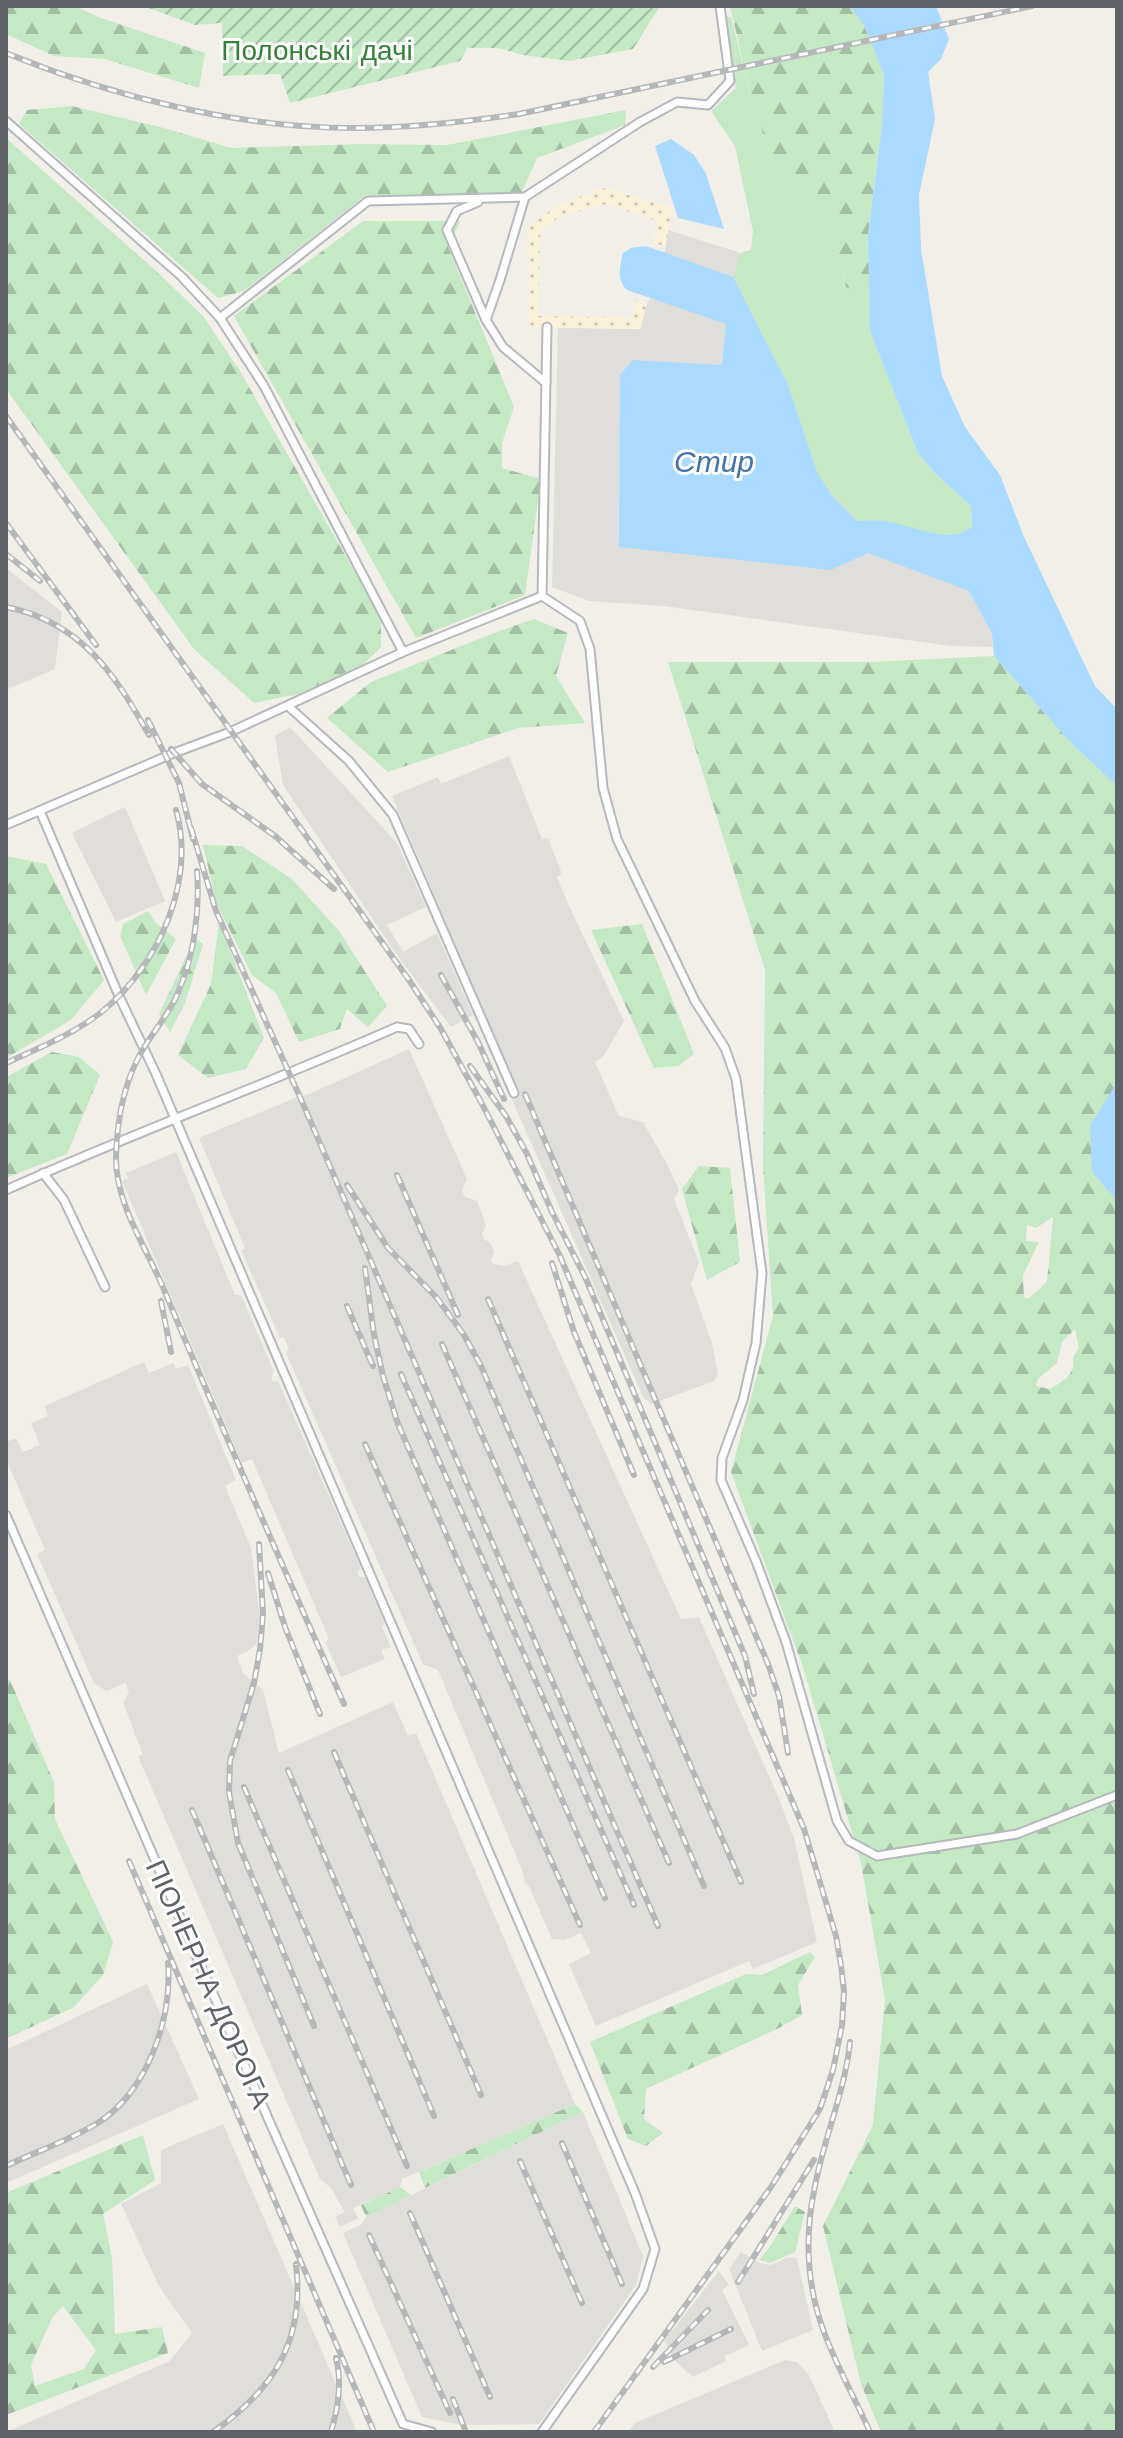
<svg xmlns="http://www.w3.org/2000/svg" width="1123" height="2438" font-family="'Work Sans',sans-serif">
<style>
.industrial{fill:#e0deda}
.grass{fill:#c5e8c5}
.forest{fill:url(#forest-firs);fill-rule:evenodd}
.sand{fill:url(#sand-dots)}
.garden{fill:url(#garden-furrows)}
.water{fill:#aadaff}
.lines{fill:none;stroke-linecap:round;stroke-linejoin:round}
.minor-casing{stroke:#b5b8bc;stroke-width:11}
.minor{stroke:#fff;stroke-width:7}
.rail-casing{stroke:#b6b7b8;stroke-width:6}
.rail{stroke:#fff;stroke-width:3;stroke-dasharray:9;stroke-linecap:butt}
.labels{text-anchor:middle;stroke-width:6;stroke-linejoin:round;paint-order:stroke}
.park-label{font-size:28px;fill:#348238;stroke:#fff}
.street-label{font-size:28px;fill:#5f6368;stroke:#fff}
.water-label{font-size:30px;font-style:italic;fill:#4174aa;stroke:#fff}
</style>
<defs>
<pattern id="forest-firs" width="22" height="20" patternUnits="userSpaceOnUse" patternTransform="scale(2)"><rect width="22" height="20" fill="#c5e8c5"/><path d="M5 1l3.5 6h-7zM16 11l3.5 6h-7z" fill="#a3c0a4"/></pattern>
<pattern id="sand-dots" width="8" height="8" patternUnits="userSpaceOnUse" patternTransform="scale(2)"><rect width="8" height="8" fill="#fbf3d9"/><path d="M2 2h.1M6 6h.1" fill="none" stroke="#cec8b4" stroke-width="1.8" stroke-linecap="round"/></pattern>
<pattern id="garden-furrows" width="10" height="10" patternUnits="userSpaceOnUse" patternTransform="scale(2)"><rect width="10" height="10" fill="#c5e8c5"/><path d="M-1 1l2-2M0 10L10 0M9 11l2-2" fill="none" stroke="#a3c0a4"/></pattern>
</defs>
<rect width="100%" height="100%" fill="#f1efe8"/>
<g class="industrial">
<polygon points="668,230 741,253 751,250 870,296 870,331 969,591 992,634 993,647 951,646 664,606 589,601 552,587 558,328 640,329 647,304 661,277"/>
<polygon points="6,568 62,612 55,669 6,690"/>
<polygon points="290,727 397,843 426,907 387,925 403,952 437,933 473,1015 451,1027 397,955 283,785 275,736"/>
<polygon points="509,756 542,839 548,838 562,874 557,877 569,906 624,1021 603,1057 595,1062 619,1116 643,1122 667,1164 679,1190 674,1199 699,1262 691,1284 712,1343 718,1374 714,1381 652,1404 643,1397 510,1095 518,1091 392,796 438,777 441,784"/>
<polygon points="125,807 165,901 116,922 72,833"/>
<polygon points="409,1049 467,1179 462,1191 465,1197 477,1201 486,1225 482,1234 485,1240 490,1242 494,1252 491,1260 493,1264 505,1266 518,1261 681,1619 699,1617 779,1799 794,1838 817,1942 753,1969 749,1961 596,2026 569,1964 591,1953 581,1933 564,1940 552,1939 529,1886 525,1883 523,1872 438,1670 423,1664 286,1353 289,1349 287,1344 284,1338 280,1338 241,1250 245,1248 199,1138 295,1098 307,1095"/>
<polygon points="176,1152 235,1295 241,1295 274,1372 271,1375 272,1379 273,1382 278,1381 361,1568 358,1572 359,1577 365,1577 385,1624 382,1626 391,1647 381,1650 385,1659 341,1677 325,1642 329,1639 252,1459 242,1463 122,1181 128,1178 126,1173"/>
<polygon points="144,1362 149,1373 173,1363 176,1369 188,1365 236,1480 225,1486 251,1548 260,1617 256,1645 246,1652 237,1656 243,1673 263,1690 279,1753 393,1702 408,1736 416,1733 575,2104 402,2179 400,2187 353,2208 358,2218 340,2227 335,2217 345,2212 331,2188 320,2179 138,1756 143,1755 123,1702 129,1692 125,1683 106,1691 94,1683 37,1554 45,1550 6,1459 6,1442 16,1438 23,1452 40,1445 31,1423 48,1416 45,1406"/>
<polygon points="147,1984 199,2099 6,2183 6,2050"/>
<polygon points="583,2112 643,2256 636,2285 539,2424 461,2425 422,2417 343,2233 361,2225 366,2217"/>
<polygon points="223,2124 357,2432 6,2432 170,2361 192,2333 159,2286 121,2204 161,2183 161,2150"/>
<polygon points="741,2252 760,2263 771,2265 788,2257 797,2258 813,2330 762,2351 729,2269"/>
<polygon points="719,2271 729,2285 722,2290 749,2345 725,2356 726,2361 693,2377 676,2362 664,2341"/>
<polygon points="785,2360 797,2362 809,2375 835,2432 628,2432 635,2423"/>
</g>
<path class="grass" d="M724 17H731L750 92 774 169 827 221 841 260 846 287 870 296V331L918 453 937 475 971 506 972 527C946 546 912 524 884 521 875 520 866 521 858 521L832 496 817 472 788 385 733 277 741 253 751 250 753 231 735 146 711 111 736 88Z"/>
<g class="forest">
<polygon points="6,6 75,6 98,17 205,53 199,88 104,59 54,56 6,34"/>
<polygon points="730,6 850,6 864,25 884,74 882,125 868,236 870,296 846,287 841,260 827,221 774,169 750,92"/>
<polygon points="72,106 164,128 231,148 363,144 447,145 626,110 625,125 537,158 521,194 366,195 244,291 218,298 19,124 27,110"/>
<polygon points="6,138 155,270 203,316 240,371 381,618 381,647 364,664 299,694 254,703 194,649 6,389"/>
<polygon points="363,221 460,221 448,247 514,407 502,443 502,468 541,479 525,595 416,638 234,316"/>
<polygon points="534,619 568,633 556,676 585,723 518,728 388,772 327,718 371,682 494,633"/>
<path d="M994 656 1070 742 1117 786V1084L1092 1172 1117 1201V2432H881L861 2384 823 2226 873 2125 885 2000 861 1863 803 1667 731 1472 773 1316 763 1167 765 970 668 662H869ZM1053 1217 1047 1282 1029 1298H1024L1023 1275 1039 1242 1026 1241 1027 1225 1036 1228ZM1075 1329 1079 1348 1073 1357C1076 1375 1063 1382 1049 1389L1036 1386 1038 1379 1057 1363 1062 1342Z"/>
<polygon points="203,845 242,846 292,879 339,931 387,1006 368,1027 347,1009 340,1029 299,1042 276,993 252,975 216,902"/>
<polygon points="6,856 46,864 104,980 71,1020 6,1058"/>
<polygon points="148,911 156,923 176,939 146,995 120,936 123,924"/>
<polygon points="219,922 264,1038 246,1069 208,1078 178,1055 211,984"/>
<polygon points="642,924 694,1054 678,1066 654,1068 591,930"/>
<polygon points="195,938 203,944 185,1003 170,1032 159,1014"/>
<polygon points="52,1052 79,1057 100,1075 67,1154 6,1178 6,1077"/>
<polygon points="699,1166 730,1168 740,1262 707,1280 682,1189"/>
<polygon points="10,1680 54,1782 55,1819 113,1942 103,1975 74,2007 6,2039 6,1681"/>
<polygon points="810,1952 815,1957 798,1985 802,2015 777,2029 646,2089 644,2119 663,2133 646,2146 628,2139 590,2042 746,1974 762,1975"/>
<polygon points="575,2104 583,2112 425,2188 419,2172"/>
<path d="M143 2135 155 2180 103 2214 112 2258 115 2334 162 2327 168 2353 6 2415V2193ZM63 2306 96 2350 84 2369 35 2386 31 2365 52 2318Z"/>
<polygon points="400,2187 411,2195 366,2217 361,2205"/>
<polygon points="795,2206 805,2212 795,2252 770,2263 759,2260 769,2248"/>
</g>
<polygon class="sand" points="602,188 673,207 665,246 653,243 658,221 606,204 560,216 540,232 538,316 631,318 637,300 647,304 640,329 529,327 529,227 555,207"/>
<polygon class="garden" points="143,6 660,6 633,49 569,61 523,55 498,48 467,48 460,61 290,103 280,74 223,76 222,23 195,25"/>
<g class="water">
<path d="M850 6H936L949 39 941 59 928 72 935 119 919 195 921 249 942 376 965 427 1000 475 1024 537 1095 686 1117 709V786L1070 742 994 656 992 634 969 591 868 553 831 570 619 547 620 375 633 360 722 365 726 324 627 290C616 278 620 268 623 253L631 248 646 246 733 277 788 385 817 472 832 496 857 521C866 521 875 520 884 521 911 524 946 546 972 527L971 506 937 475 918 453 870 331 868 236 882 125 884 75 864 25Z"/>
<polygon points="671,139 694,155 706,174 724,229 678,218 655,146"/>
<polygon points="1116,1084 1117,1084 1117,1201 1092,1172 1090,1126"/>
</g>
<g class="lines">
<defs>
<g id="minor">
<polyline points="6,121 182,277 220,318 264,386 403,652"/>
<polyline points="478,202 457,211 447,230 486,320 503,347 546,383"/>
<polyline points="220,318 368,201 525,197 640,122 677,102 708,105 730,81 720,6"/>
<polyline points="486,320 500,280 525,197"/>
<polyline points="542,596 547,327"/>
<polyline points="288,706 349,761 393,815 514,1093"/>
<polyline points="40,811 119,996 156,1074 635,2193 655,2249 643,2289 542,2432"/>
<polyline points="6,825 174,753 230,732 403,652 542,596 580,621 590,649 603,788 617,839 695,1001 725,1048 736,1079 762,1273 756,1343 743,1400 722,1458 721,1480 756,1561 786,1642 837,1821 849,1841 877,1856 1017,1834 1117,1795"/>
<polyline points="43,1173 64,1200 105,1287"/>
<path d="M6 1190C135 1132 268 1084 397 1027L409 1029 419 1044"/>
<polyline points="6,1515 196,1955 403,2424 432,2432"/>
</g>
</defs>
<use href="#minor" class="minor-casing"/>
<use href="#minor" class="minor"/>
<defs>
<g id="rail">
<path d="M6 53C114 97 238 128 355 128 410 128 465 122 519 114L1032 6"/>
<polyline points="6,416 409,980 441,1029 481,1102 559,1254 804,1829 836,1936 841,1965 844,1992 842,2025 833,2070 820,2109 771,2187 594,2432"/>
<polyline points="6,523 96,645"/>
<polyline points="6,554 40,581"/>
<path d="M6 607C81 622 114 673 149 735"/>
<polyline points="148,720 179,783 193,839"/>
<polyline points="171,749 202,784 275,836 334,889"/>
<polyline points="191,828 216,911 300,1097 658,1926"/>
<path d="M197 871C200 912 194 957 177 995 169 1014 155 1029 145 1046 124 1079 117 1119 116 1157 115 1204 148 1250 165 1292 223 1431 283 1567 344 1704"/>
<polyline points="441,975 478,1042 504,1099"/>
<path d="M6 1063C39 1048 76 1033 104 1010 159 964 196 881 176 810"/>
<polyline points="470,1066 506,1116 527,1154 552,1212 586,1279 745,1656 754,1694"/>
<polyline points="525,1094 768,1664 779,1696 788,1753"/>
<polyline points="397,1175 458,1315"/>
<polyline points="347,1185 388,1248 437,1298 464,1335 481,1366 704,1886"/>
<polyline points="552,1263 574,1332 634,1475"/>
<polyline points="365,1268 374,1335 383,1376 398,1424 605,1898"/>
<polyline points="488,1299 741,1882"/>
<polyline points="161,1301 171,1352"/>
<polyline points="347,1306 373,1366"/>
<polyline points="442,1344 669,1863"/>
<polyline points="401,1374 634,1905"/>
<polyline points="365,1444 580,1925"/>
<polyline points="259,1544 263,1614 260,1649 254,1683 230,1761 229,1792 238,1843 314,2026"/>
<polyline points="268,1573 285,1627 320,1714"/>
<polyline points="334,1752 481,2095"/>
<polyline points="288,1770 434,2116"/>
<polyline points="244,1787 407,2166"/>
<polyline points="192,1810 351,2185"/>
<polyline points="129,1861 374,2432"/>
<path d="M850 2042C845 2092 824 2137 815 2186 806 2228 806 2272 818 2314 829 2352 853 2394 870 2432"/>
<polyline points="562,2143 622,2284"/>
<polyline points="520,2161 582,2303"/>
<path d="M6 2166C35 2152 68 2141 96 2124 146 2094 173 2019 168 1963"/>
<polyline points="410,2213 490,2397"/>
<polyline points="369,2235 450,2413"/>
<polyline points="738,2282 814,2160"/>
<polyline points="664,2362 731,2329"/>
<polyline points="653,2367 708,2310"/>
<polyline points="453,2399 466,2432"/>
<path d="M213 2432C274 2389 305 2341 296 2264"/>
<path d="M331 2432C338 2409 342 2381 336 2358"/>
</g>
</defs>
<use href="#rail" class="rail-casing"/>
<use href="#rail" class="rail"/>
</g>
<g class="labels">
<g class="park-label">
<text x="317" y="60">Полонські дачі</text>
</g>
<g class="street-label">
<text transform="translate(209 1984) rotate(66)" y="10">ПІОНЕРНА ДОРОГА</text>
</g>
<g class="water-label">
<text x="714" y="472">Стир</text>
</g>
</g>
<rect width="1123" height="2438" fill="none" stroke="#5f6368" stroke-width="16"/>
</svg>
